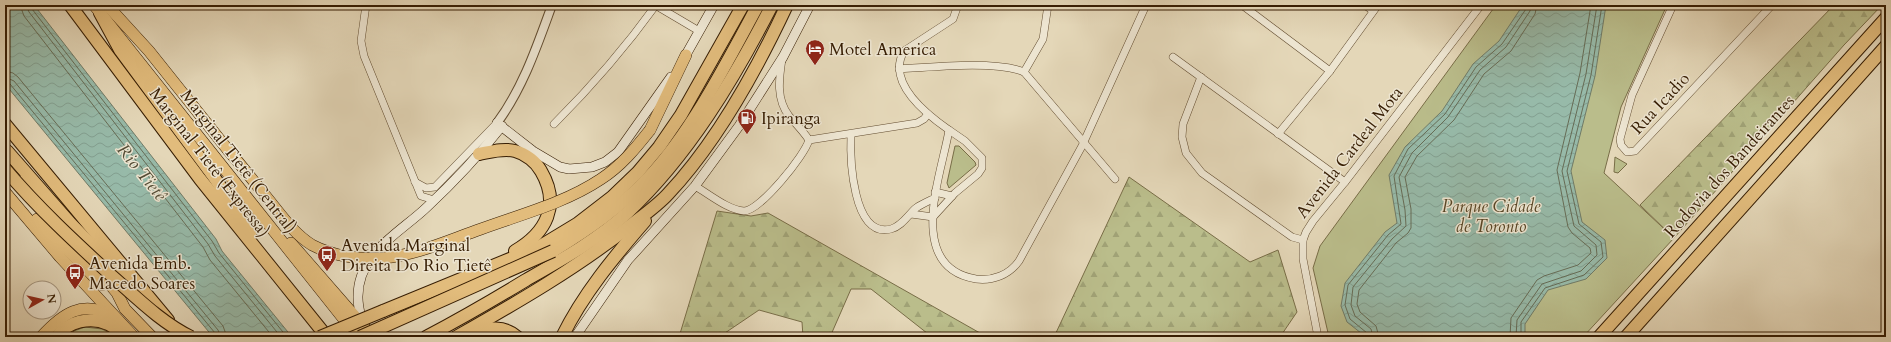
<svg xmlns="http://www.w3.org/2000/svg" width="1891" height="342" font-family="Cardo,serif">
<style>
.green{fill:#babd8b;stroke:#786d47}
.forest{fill:url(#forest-firs);stroke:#786d47}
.water{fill:url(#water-waves);stroke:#707b67}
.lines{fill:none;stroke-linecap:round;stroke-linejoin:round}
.shore{stroke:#666c56;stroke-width:1}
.minor-casing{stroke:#624c30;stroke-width:8}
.tertiary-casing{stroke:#624c30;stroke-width:10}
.secondary-casing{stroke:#361d03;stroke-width:10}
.trunk-casing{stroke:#361d03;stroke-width:12}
.motorway-casing{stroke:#361d03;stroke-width:14}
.minor{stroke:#ede5d1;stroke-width:7}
.tertiary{stroke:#ede5d1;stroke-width:8}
.secondary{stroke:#ede5d1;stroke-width:9}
.trunk{stroke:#e2bc7c;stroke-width:11}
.motorway{stroke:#e2bc7c;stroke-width:12}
.trunk-bridge-casing{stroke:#361d03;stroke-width:12;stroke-linecap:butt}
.motorway-bridge-casing{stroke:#361d03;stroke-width:14;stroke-linecap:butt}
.trunk-bridge{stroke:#e2bc7c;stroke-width:11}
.motorway-bridge{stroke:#e2bc7c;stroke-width:12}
.labels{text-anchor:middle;stroke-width:3;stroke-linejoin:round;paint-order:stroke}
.poi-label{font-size:17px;fill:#361d03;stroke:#ede5d1;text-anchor:start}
.street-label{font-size:17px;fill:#361d03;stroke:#ede5d1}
.park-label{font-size:17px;font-style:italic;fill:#574525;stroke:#ede5d1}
.water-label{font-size:18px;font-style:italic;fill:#534c35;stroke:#ede5d1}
</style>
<defs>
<pattern id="forest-firs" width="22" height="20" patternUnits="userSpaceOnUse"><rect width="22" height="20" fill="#babd8b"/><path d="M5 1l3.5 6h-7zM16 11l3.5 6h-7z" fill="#a0a276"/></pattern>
<pattern id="water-waves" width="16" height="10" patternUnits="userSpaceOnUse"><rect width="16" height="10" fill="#97baa9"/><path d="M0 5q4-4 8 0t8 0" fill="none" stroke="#839f90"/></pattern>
</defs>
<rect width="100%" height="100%" fill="#e4d7b8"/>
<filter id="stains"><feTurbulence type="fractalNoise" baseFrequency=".005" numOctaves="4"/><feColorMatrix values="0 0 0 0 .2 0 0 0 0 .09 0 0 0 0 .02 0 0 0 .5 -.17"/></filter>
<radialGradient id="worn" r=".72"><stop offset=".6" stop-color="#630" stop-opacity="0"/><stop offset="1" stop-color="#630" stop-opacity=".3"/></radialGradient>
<g class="green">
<polygon points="1496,5 1667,5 1621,107 1604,173 1674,238 1583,337 1329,337 1313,268 1320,246"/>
<polygon points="955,146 959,146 975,162 976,165 949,188 947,183"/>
<polygon points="1615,157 1627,164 1618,173 1614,172"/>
<polygon points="85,327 102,329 117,337 68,337 74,331"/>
</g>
<g class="forest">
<polygon points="1834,5 1882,5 1844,45 1674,238 1640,205"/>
<polygon points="1129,177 1250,262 1278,250 1297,312 1280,337 1054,337"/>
<polygon points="717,211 751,216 768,213 987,337 932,337 871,289 851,289 830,337 803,337 802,322 759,310 719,337 679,337"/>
</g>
<g class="water">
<polygon points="5,5 34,5 216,239 222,251 292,337 213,337 5,84"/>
<polygon points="1523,5 1606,5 1595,76 1571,171 1582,222 1605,240 1607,258 1586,279 1548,290 1525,324 1525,337 1366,337 1347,322 1341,306 1345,283 1385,232 1397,223 1389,175 1405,147 1442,111 1473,64 1499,41"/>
</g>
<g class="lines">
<g class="shore">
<polyline points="20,5 24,16 203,247 210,260 273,337"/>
<polyline points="26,5 29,12 208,244 215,256 281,337"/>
<polyline points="32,5 32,9 212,241 219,253 287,337"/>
<polyline points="5,71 13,73 18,77 223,326 227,337"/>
<polyline points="5,77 14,81 218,330 221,337"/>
<polyline points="5,82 10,84 215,333 216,337"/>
<polyline points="1368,337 1367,333 1350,319 1345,305 1348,285 1388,235 1401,224 1394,176 1408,149 1445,114 1476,67 1502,44 1526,9 1526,5"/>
<polyline points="1373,337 1371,329 1355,316 1351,305 1353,287 1392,239 1406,226 1405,210 1399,177 1412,153 1448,117 1480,70 1506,47 1530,11 1531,5"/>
<polyline points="1379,337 1376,326 1360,312 1357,304 1359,290 1396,243 1408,233 1411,228 1411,209 1405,177 1417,156 1454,120 1484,74 1511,51 1535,14 1537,5"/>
<polyline points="1510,337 1511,318 1537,280 1544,276 1578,265 1591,253 1590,248 1572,233 1568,227 1557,170 1580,73 1591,5"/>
<polyline points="1516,337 1517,320 1542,284 1581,271 1597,255 1596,245 1574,226 1562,171 1586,74 1597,5"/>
<polyline points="1521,337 1521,322 1545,288 1584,275 1603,257 1601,242 1579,224 1567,171 1591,75 1602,5"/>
</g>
<defs>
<g id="minor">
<polyline points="366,5 361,41 364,56 421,196 434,200"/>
<polyline points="655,5 699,31"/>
<path d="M958 5 953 19 904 51C886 82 926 114 949 130 942 173 904 267 976 279 993 281 1009 275 1019 261L1082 146 1146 5"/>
<polyline points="1242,5 1330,71"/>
<polyline points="1365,5 1373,11"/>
<polyline points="1673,5 1632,95 1620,139 1621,145 1627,152 1635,151 1772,5"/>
<polyline points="1173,57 1345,182"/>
<path d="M899 69C930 67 997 60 1024 72L1115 179"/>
<polyline points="1024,72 1043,39 1048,5"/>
<polyline points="1201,77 1183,124 1182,137 1186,153 1202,173 1292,237 1303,240"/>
<path d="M554 124C591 87 625 48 656 5"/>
<path d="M851 134C850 157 852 239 891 229 902 226 908 215 916 208 922 204 929 201 935 198"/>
<polyline points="1278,134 1330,71 1378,5"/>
<polyline points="809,140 917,123 924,119 928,114"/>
<polyline points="415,182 426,188 435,187 497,123"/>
<path d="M695 186C709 194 728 210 744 211 760 211 805 155 809 140 803 131 796 124 789 116 776 99 779 79 782 59"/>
<polyline points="935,192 952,196"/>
<polyline points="911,214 933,217 955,193 978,174 982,168 982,158 965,141 949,130"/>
<polyline points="1318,337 1303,259 1303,240 1306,232 1313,221 1345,182 1481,5"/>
</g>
<path id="tertiary" d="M497 123C523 88 537 46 552 5"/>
<g id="secondary">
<polyline points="683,60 714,5"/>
<polyline points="497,123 533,151 560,167 569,169 592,167 605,162 618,152 671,77"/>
<path d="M362 325C361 316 358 307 358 298 357 253 400 233 427 207 454 182 479 155 502 126"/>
<polyline points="575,337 628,260 695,186 739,126 783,57 810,5"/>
</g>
<g id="trunk">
<polyline points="94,5 358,337"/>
<polyline points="107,5 149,51 228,150"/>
<polyline points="650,130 686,55"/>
<polyline points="25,179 50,211"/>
<polyline points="5,192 60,257 134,337"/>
<polyline points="37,219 102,285"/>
<polyline points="291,243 373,337"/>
<polyline points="92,263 117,293 125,309 152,337"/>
<path d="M41 337C62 314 82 299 112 316"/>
</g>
<g id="motorway">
<polyline points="70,5 200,179 327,337"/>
<polyline points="100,13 120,50 214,177 251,232"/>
<polyline points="5,124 168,320"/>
<polyline points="7,151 71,224 128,283"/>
<path d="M479 154C490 152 503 148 515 151 526 154 536 162 541 171 561 205 546 233 515 251"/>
<path d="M553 251C587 230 621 207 649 177 693 130 727 62 758 5"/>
<polyline points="383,311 539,247 577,224 612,197 638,172 659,147 681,115 743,5"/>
<path d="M472 332C488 328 504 325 517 337"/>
<path d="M57 337C67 321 91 316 108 324 114 327 120 332 125 337"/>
<path d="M426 337C460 319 493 300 526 280 561 260 597 240 627 213 688 156 734 79 772 5"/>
<path d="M456 337C516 303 577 268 631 225 644 215 658 205 668 194 717 142 757 69 787 5"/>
<path d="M562 337C583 294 614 257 645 221"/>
<polyline points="1599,337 1886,18"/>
<polyline points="1626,337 1886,46"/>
</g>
</defs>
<use href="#minor" class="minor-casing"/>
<use href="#tertiary" class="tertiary-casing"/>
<use href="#secondary" class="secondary-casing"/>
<use href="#trunk" class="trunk-casing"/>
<use href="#motorway" class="motorway-casing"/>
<use href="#minor" class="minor"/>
<use href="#tertiary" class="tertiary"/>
<use href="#secondary" class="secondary"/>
<use href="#trunk" class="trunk"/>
<use href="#motorway" class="motorway"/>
<defs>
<path id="trunk-bridge" d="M228 150C242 166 255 183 268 199 281 215 294 234 312 245 333 256 360 260 383 258 417 255 449 240 481 229 522 214 565 203 601 179 621 166 635 149 650 130"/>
<g id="motorway-bridge">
<path d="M5 169C38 208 75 242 113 277 137 298 162 323 191 337"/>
<polyline points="320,337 383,311"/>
<polyline points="360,337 553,251"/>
</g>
</defs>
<use href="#trunk-bridge" class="trunk-bridge-casing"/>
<use href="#motorway-bridge" class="motorway-bridge-casing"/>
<use href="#trunk-bridge" class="trunk-bridge"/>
<use href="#motorway-bridge" class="motorway-bridge"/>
</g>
<defs>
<symbol id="hotel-pin" viewBox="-11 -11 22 30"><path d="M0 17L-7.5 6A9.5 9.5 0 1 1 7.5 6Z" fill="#8f2418" stroke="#ede5d1"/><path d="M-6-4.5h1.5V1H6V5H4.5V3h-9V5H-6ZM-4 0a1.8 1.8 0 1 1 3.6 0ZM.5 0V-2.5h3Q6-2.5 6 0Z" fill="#fff"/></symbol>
<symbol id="fuel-pin" viewBox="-11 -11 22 30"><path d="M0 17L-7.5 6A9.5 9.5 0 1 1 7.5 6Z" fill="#8f2418" stroke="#ede5d1"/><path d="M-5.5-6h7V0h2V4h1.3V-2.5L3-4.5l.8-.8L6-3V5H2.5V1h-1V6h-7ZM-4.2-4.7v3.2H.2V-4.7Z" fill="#fff"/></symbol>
<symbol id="bus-pin" viewBox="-11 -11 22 30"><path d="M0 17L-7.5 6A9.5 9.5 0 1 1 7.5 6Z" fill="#8f2418" stroke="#ede5d1"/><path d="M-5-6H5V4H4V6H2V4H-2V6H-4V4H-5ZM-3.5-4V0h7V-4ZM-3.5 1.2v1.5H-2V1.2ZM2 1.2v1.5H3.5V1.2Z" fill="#fff"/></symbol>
</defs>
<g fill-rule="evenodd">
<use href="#hotel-pin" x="804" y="38" width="22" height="30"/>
<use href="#fuel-pin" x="736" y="107" width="22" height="30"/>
<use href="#bus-pin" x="316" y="244" width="22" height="30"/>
<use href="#bus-pin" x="64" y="262" width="22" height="30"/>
</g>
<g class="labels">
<g class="poi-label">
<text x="829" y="55">Motel America</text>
<text x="761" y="124">Ipiranga</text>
<text x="341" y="251">Avenida Marginal<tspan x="341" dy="20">Direita Do Rio Tietê</tspan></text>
<text x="89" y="269">Avenida Emb.<tspan x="89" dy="20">Macedo Soares</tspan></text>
</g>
<g class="street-label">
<text transform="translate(1660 103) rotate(-47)" y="6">Rua Icadio</text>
<text transform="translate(1349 152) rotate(-52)" y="6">Avenida Cardeal Mota</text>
<text transform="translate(239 161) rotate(52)" y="6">Marginal Tietê (Central)</text>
<text transform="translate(210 162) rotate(52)" y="6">Marginal Tietê (Expressa)</text>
<text transform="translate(1729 166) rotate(-48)" y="6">Rodovia dos Bandeirantes</text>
</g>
<g class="park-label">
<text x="1491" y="212">Parque Cidade<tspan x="1491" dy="20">de Toronto</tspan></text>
</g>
<g class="water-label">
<text transform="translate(142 172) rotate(51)" y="6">Rio Tietê</text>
</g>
</g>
<rect width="1891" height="342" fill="none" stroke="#e4d7b8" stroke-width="20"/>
<rect x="6" y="6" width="1879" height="330" fill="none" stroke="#361d03" stroke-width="2"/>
<rect x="10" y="10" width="1871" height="322" fill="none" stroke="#361d03"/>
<g transform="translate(42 300) rotate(82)"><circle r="19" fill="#ede5d1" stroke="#a4957f"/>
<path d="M0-3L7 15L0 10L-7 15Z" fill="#8f2418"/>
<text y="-6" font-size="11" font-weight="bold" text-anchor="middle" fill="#361d03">N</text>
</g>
<rect width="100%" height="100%" filter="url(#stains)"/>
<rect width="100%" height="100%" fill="url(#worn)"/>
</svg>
